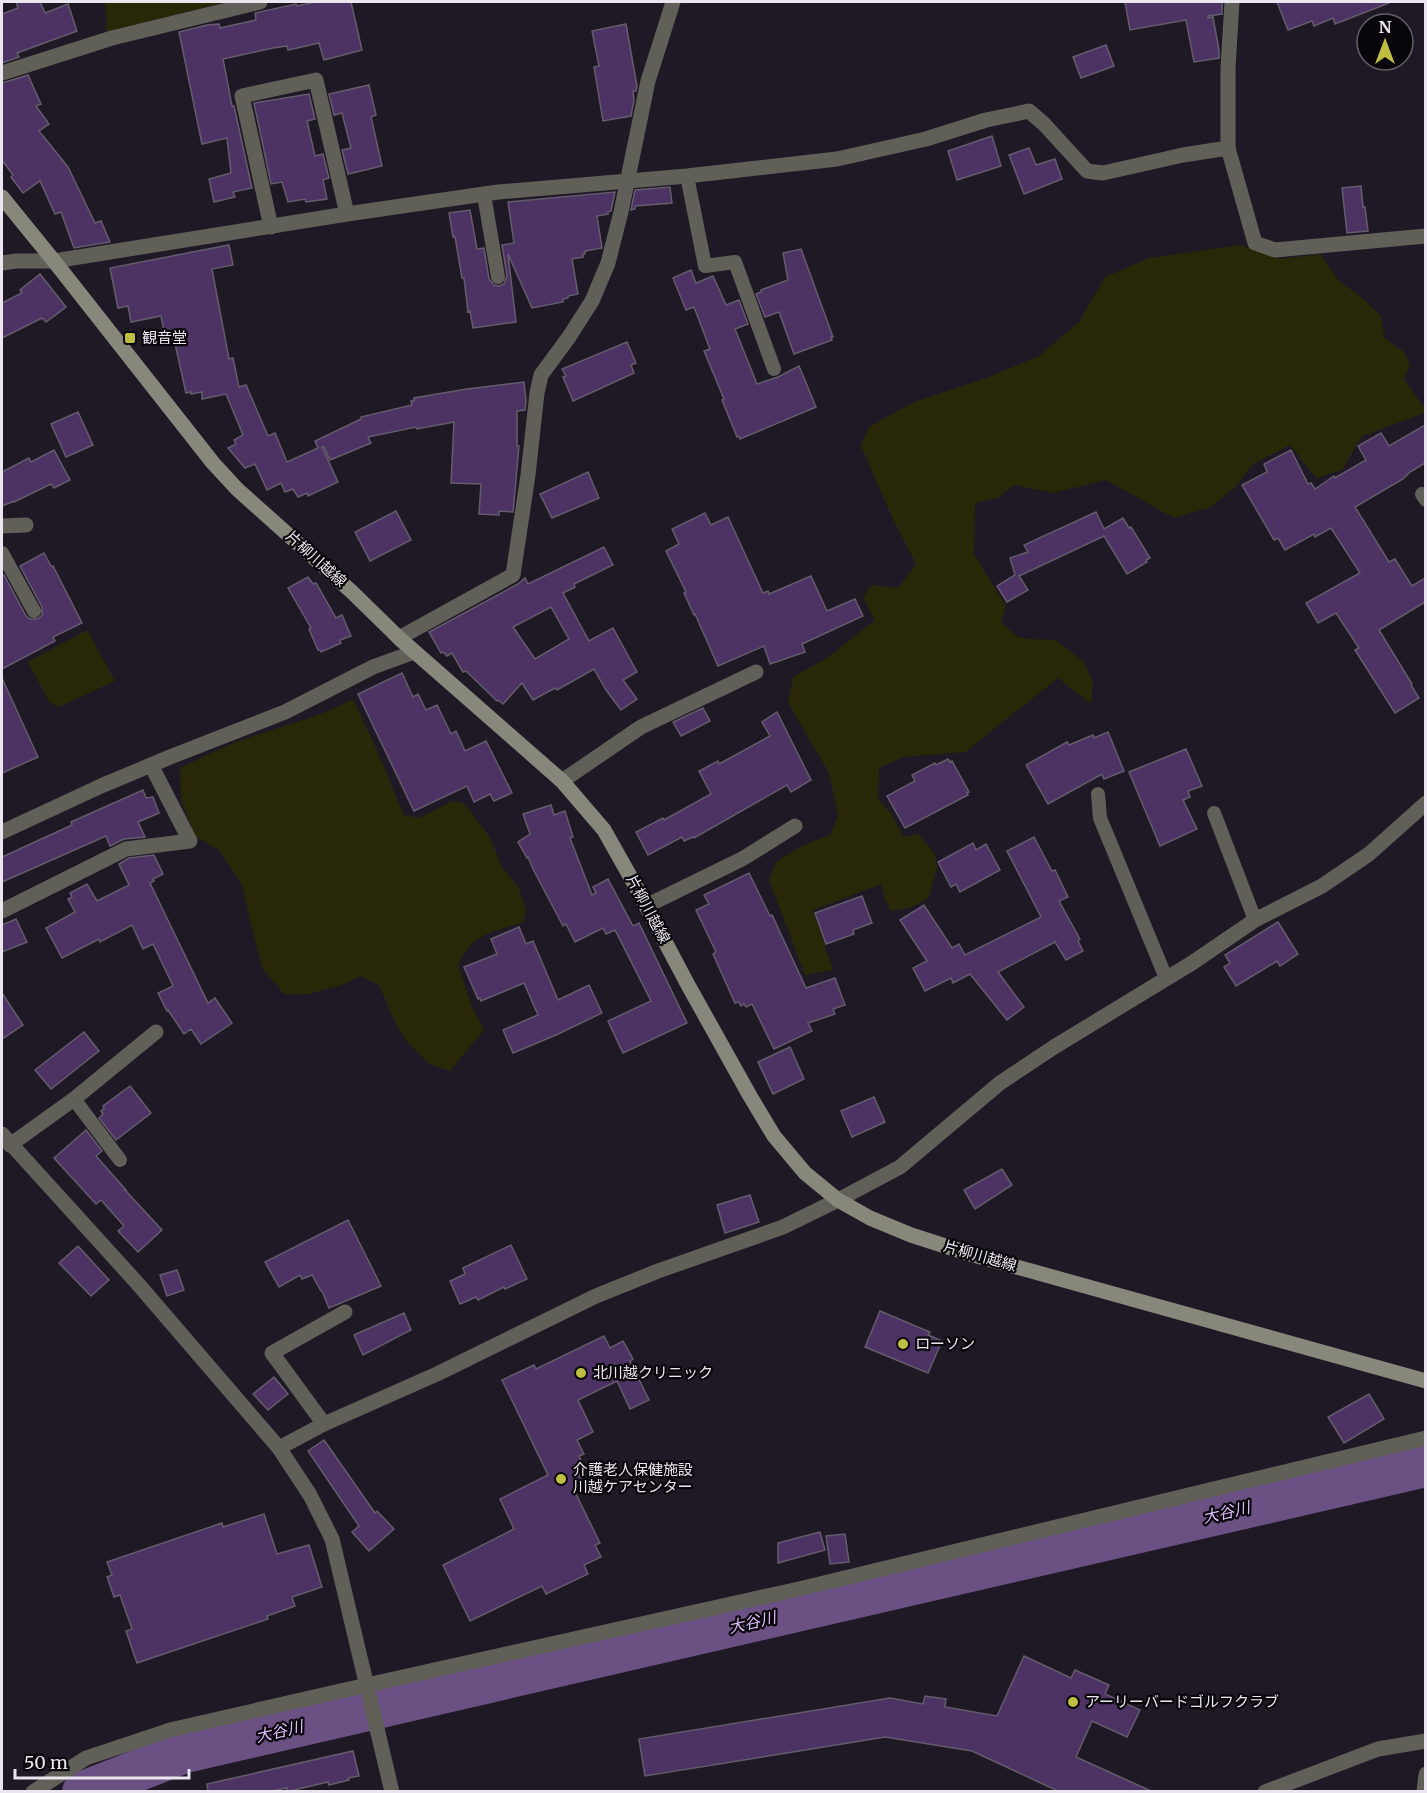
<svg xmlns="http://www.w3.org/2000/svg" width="1427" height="1793" font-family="Merriweather,'Noto Sans JP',serif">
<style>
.green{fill:#282808}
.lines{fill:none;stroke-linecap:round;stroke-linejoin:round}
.river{stroke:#6b5083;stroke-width:42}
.building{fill:#4d3364;stroke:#645c6c;stroke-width:1.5;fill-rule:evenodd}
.service{stroke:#606059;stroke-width:14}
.minor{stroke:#606059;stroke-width:15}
.tertiary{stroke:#606059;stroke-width:15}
.secondary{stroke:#87887b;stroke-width:15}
.poi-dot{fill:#bebf42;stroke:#08060a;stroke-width:2}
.labels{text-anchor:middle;stroke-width:4.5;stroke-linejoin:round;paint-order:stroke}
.poi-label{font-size:15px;fill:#eae5ef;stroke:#08060a;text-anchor:start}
.street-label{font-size:15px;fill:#eae5ef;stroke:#08060a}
.water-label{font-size:16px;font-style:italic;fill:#debdfd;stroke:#08060a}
</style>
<rect width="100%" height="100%" fill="#1f1926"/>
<g class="green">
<polygon points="105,2 226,2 107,32"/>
<polygon points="1240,245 1280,259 1320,254 1339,281 1361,297 1381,316 1384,338 1404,352 1410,365 1404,379 1425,409 1425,413 1362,436 1342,470 1316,478 1290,445 1253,464 1235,487 1211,507 1174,518 1106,480 1053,493 1014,485 998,498 975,503 974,554 1006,606 1001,622 1016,636 1030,639 1055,640 1083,661 1093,682 1091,704 1058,678 965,752 904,757 879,768 878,798 892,815 903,837 918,834 935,854 937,869 928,899 909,908 891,911 884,897 881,884 813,910 833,970 805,975 769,880 776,862 802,846 830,835 838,816 829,773 788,703 793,677 827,658 875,620 863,598 871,585 898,588 916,564 892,517 861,446 869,427 914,402 989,377 1039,356 1079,322 1105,277 1149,258"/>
<polygon points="87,630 115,681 59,707 50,703 28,662"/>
<path d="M353 699 375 746 404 815 420 818 452 801 464 803 490 837 502 868 518 886 526 910 524 922C494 932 472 933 458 965L472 1007 484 1030 450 1071 429 1064 404 1038 393 1018 379 985 361 976 342 985 309 994H284L262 968 252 929 242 885 219 850 195 836 181 799 180 768C195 761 210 753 226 746 268 729 312 721 353 699Z"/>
</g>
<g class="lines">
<polyline class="river" points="83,1792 185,1752 1426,1466"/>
</g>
<g class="building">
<polygon points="16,2 40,2 45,13 68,4 77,31 17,53 19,57 2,63 2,14 18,8"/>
<polygon points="315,2 351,2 362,50 324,60 319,43 288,50 287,46 273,48 223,59 232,106 234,106 252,188 233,192 235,197 214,202 209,179 231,173 227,138 202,144 179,32 207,25 219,24 220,28 256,20 255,13 296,4 297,6"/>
<polygon points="1125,2 1222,2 1222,14 1208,16 1208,18 1213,17 1219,50 1219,58 1194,62 1186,20 1130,30"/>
<polygon points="1277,2 1389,2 1389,3 1335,24 1333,18 1314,26 1312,21 1288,30"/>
<polygon points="626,24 637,86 636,91 633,91 634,100 631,116 603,121 594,67 599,66 592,31"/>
<polygon points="1106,45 1114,66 1081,78 1073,57"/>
<polygon points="28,75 41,104 36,106 49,124 39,131 68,167 95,223 101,221 110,242 74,248 61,212 55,214 40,181 23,193 11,177 13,175 2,160 2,83"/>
<polygon points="369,85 376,115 371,117 382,166 348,174 342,150 351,148 342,113 334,115 329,94"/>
<polygon points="309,94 315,119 307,121 315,156 323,154 329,178 323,180 327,199 306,202 305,199 288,202 282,182 271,184 254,103"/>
<polygon points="992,136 1001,166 957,180 948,151"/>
<polygon points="1029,148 1036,165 1055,159 1062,179 1024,194 1009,155"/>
<polygon points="1361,186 1363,207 1365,207 1368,231 1347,233 1342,188"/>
<polygon points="670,187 672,203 635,206 635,209 631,210 635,190"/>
<polygon points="615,192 611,211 608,212 608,214 597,216 602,248 585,251 585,254 583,254 583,257 572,259 578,294 568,296 568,298 563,299 563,302 532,308 508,254 516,322 473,328 470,311 468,312 464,278 462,278 455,237 453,237 449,213 470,210 477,249 484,248 489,279 494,285 499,286 504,284 507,276 502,245 514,243 508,202"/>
<polygon points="229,245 233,265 212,269 229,359 233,358 239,387 246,385 268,436 275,433 287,462 318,448 315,441 361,419 361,417 412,405 411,401 414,401 414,398 467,389 524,382 526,401 525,410 517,411 517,446 519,446 513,512 499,511 499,515 479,514 481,484 451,483 454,422 417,429 416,427 368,437 371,443 330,460 324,447 322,447 338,482 308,496 307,493 298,497 293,489 285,492 281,483 267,490 255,464 245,468 228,448 236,444 234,440 243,435 226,394 202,399 202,392 191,394 191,392 186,393 174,339 166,341 161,316 131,322 128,306 118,308 110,268"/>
<polygon points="801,249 833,337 831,337 832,340 794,354 779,312 765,317 756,294 761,292 761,290 788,280 783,253"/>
<polygon points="691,270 696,283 713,276 726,305 739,300 748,324 735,329 757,384 778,377 799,366 816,407 740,439 739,436 737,437 722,400 724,399 704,351 710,349 694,307 686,310 673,278"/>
<polygon points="40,274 66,307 46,322 42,318 2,338 2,303 22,293 20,290"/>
<polygon points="627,342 636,363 631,365 634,373 573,401 563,377 566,376 562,369"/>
<polygon points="78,412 93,445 66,457 51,424"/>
<polygon points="1425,425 1425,463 1410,472 1403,479 1355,507 1389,562 1395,559 1412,586 1425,578 1425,602 1379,630 1412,684 1411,685 1419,698 1395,713 1355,650 1359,648 1336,613 1318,623 1306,603 1360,573 1331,528 1315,537 1314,534 1285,550 1278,538 1274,540 1242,485 1267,472 1264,464 1291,450 1308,484 1311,483 1315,489 1334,476 1335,478 1366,460 1358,446 1381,433 1389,446"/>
<polygon points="54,450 70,480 54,488 51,484 14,502 14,501 2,506 2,472 29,458 31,462"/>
<polygon points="588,472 599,498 552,518 540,494"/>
<polygon points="396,511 411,540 370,561 355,532"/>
<polygon points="1096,512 1104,529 1123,518 1129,528 1131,527 1150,558 1146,560 1147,562 1127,574 1104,536 1019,576 1028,590 1007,602 997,586 1015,575 1010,558 1028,552 1024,545"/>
<polygon points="705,513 711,525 728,517 763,593 768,591 769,594 811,576 827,611 855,599 863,616 802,644 805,652 770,664 764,646 718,666 695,614 694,615 684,593 686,592 666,551 679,544 672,529"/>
<path d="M604 547 613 565 574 584 575 587 563 593 589 641 613 628 637 672 623 680 637 699 621 710 606 690 594 669 557 690 555 688 533 700 522 683 503 704 498 700 497 701 466 671 463 672 452 653 447 656 443 652 441 653 429 632 518 584 525 578 528 584ZM551 607 569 639 535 659 513 627Z"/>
<polygon points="44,553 51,566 53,566 82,623 53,637 55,641 2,669 2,576 4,575 26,616 30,619 38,619 42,615 42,607 20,566"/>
<polygon points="308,577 313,584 316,583 336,618 342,615 351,636 340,640 341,643 321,652 320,650 318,650 309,629 311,628 288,588"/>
<polygon points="402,673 413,697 418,694 426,710 437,705 451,734 456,731 465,751 486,741 512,793 494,801 490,794 474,802 467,786 414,811 358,694"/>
<polygon points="2,678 38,757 2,773"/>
<polygon points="703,708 710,721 681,736 673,722"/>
<polygon points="777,712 811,780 791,792 787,785 694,838 693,837 684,841 682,837 648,855 636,832 663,818 664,820 711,794 699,771 718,761 719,764 770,736 762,722"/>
<polygon points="1108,732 1124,771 1104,779 1102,774 1048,804 1026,765 1067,742 1069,745 1093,735 1094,738"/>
<polygon points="1186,749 1202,786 1188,791 1190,797 1183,800 1197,829 1160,846 1129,772"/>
<polygon points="948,759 950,762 952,761 969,792 967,793 968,795 905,828 887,796 915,781 912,775 935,763 936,765"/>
<polygon points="143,790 146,798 153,797 159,813 138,822 145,837 124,839 110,846 106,836 2,882 2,857 72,825 71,822"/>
<polygon points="551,805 554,815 565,811 573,837 570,838 592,895 596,893 593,887 608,879 633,926 639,923 687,1023 623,1053 608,1021 651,1001 615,930 606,934 603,928 575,942 566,924 563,926 533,869 528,857 527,858 518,842 530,834 523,814"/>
<polygon points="1034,837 1052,871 1055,870 1068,897 1059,901 1080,939 1078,941 1083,951 1066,960 1055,942 998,972 1024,1007 1007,1020 970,974 953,983 951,978 925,991 913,968 927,961 900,920 924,905 952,948 959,944 965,955 1041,917 1007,851"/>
<polygon points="973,843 976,850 986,844 1000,870 960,892 956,884 951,887 938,862"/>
<polygon points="154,855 163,874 153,879 154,881 150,883 208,1003 215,998 232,1023 201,1044 191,1029 184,1034 168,1010 167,1011 158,993 173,986 153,944 143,949 132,925 100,942 99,939 62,958 46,928 75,912 68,899 72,897 70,893 87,884 97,901 129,885 119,864 129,858"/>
<polygon points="749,873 770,916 772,915 806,988 835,978 845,1005 833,1009 835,1014 808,1023 812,1031 774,1049 752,1004 746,1007 744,1004 741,1006 739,1002 735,1003 713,954 716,952 696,910 709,904 704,895"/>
<polygon points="862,896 872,923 853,930 854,934 826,944 815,913"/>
<polygon points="16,919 27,942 2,952 2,925"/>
<polygon points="1278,922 1298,954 1280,966 1277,961 1236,986 1224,967 1230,963 1225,955"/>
<polygon points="519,927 526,944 533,941 558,1000 589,985 602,1013 556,1035 513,1053 503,1030 538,1015 524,983 481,1001 480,998 478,999 464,967 497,954 491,939"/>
<polygon points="2,993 23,1025 2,1039"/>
<polygon points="84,1032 99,1051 51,1089 35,1070"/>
<polygon points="790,1047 804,1079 773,1094 758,1062"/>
<polygon points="130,1086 151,1113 116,1140 99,1118 103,1114 101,1111 104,1108 103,1106"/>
<polygon points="874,1097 885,1122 852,1137 841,1111"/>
<polygon points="86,1130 102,1151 96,1156 126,1190 125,1190 162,1230 138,1252 118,1231 124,1226 101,1200 96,1204 54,1158"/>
<polygon points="1002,1169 1012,1185 975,1209 964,1190"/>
<polygon points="750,1195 759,1222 725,1233 717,1205"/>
<polygon points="348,1220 381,1286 329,1308 322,1291 321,1291 312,1275 302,1279 300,1275 279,1287 265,1262"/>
<polygon points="511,1245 527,1279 505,1289 504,1287 478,1300 476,1297 460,1304 450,1281 465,1274 463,1268"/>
<polygon points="78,1246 109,1280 91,1296 59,1263"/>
<polygon points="177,1270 184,1290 167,1296 160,1275"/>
<polygon points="880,1311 930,1332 928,1335 942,1341 928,1373 865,1347"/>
<polygon points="404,1313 411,1330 363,1355 354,1335"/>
<polygon points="604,1336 610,1348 623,1341 633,1359 630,1361 649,1400 630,1409 617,1381 578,1400 593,1432 577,1440 584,1454 579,1456 582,1462 575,1466 583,1483 573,1488 600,1543 595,1545 601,1557 584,1565 588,1574 546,1594 542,1586 470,1621 443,1565 514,1529 500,1499 548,1475 502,1380 534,1365 536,1369"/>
<polygon points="274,1377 288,1394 268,1410 253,1394"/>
<polygon points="1369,1394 1384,1419 1344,1443 1328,1417"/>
<polygon points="324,1440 375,1513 377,1511 394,1529 369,1551 352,1532 359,1526 308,1451"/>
<polygon points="264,1514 277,1554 309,1545 322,1587 292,1597 295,1606 267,1616 268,1619 137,1663 126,1631 132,1629 120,1595 114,1597 107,1577 112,1575 107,1562 222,1523 223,1527"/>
<polygon points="820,1532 825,1550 778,1563 778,1543"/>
<polygon points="845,1534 849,1562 830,1564 826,1536"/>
<polygon points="1024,1656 1071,1678 1075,1670 1109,1685 1105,1694 1140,1710 1127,1737 1092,1721 1076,1757 1151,1791 1058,1791 972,1751 885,1737 645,1776 639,1739 890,1698 923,1704 925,1696 946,1699 945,1707 997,1716"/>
<polygon points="353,1751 359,1776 348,1778 349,1780 329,1785 328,1782 290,1791 287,1791 287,1788 270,1791 208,1791 207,1784"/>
</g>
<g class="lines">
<g class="service">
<polyline points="687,176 705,266 735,262 774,369"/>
<polyline points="484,195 498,277"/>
<polyline points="1422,494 1426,500"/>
<polyline points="2,553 34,611"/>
<polyline points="1098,794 1100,818 1166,978"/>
<polyline points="1214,813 1255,920"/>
<polyline points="74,1099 120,1160"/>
</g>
<g class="minor">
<polyline points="2,73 112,38 260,2"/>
<polyline points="1228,148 1228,68 1232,2"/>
<polyline points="271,227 242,96 316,80 347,214"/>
<polyline points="2,263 16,261 54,261 347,214 498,192 687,176 837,159 926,139 986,120 1029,111 1044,124 1087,171 1103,173 1183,155 1228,148 1255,243 1275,250 1426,236"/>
<polyline points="2,526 26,525"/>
<polyline points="399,638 513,575 528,475 537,393 541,375 569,337 592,301 608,263 621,212 648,81 673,2"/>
<polyline points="562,781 641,727 756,672"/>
<polyline points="2,832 101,786 170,757 285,712 373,667 414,652"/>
<polyline points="646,906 742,859 795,826"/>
<polyline points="2,911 126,849 190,841 151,765"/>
<polyline points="2,1134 138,1284 279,1448 310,1495 332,1539 392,1792"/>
<polyline points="10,1145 74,1099 156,1032"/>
<polyline points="324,1424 272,1353 345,1312"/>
<polyline points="279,1448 324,1424 437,1374 596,1296 658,1271 783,1227 838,1200 900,1167 1000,1083 1054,1047 1192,963 1255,920 1322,886 1369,854 1426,803"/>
<polyline points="33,1792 86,1758 170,1730 367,1685 799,1589 1426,1438"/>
<polyline points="1265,1792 1378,1749 1426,1741"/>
</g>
<polyline class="tertiary" points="1424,1792 1426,1774"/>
<polyline class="secondary" points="2,197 54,261 213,463 237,489 352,592 399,638 562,781 604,830 635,885 688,985 750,1096 774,1136 805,1173 838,1200 870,1218 911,1235 970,1254 1426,1381"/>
</g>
<g class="poi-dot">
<rect x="124" y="332" width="12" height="12" rx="3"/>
<circle cx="903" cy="1344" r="6"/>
<circle cx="581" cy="1373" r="6"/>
<circle cx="561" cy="1479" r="6"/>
<circle cx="1073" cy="1702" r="6"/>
</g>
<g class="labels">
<g class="poi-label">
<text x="142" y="343">観音堂</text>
<text x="915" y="1349">ローソン</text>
<text x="593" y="1378">北川越クリニック</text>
<text x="573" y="1475">介護老人保健施設<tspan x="573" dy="17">川越ケアセンター</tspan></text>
<text x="1085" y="1707">アーリーバードゴルフクラブ</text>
</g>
<g class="street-label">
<text transform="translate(316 559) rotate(42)" y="5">片柳川越線</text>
<text transform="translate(648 909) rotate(62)" y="5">片柳川越線</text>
<text transform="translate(980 1256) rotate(16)" y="5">片柳川越線</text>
</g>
<g class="water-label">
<text transform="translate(1226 1512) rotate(-13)" y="6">大谷川</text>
<text transform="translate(752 1622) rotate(-13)" y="6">大谷川</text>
<text transform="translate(279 1731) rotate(-13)" y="6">大谷川</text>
</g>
</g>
<rect width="1427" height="1793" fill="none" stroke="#eae5ef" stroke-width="6"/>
<g transform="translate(1385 42)"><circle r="28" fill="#08060a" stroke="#625f66" stroke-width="1.5"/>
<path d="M0-4.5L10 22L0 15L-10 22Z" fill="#bebf42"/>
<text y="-9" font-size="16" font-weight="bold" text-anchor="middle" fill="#eae5ef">N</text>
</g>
<path d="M15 1769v9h174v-9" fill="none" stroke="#eae5ef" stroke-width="3"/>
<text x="24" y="1769" font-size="18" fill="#eae5ef" stroke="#08060a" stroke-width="4.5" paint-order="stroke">50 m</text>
</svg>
